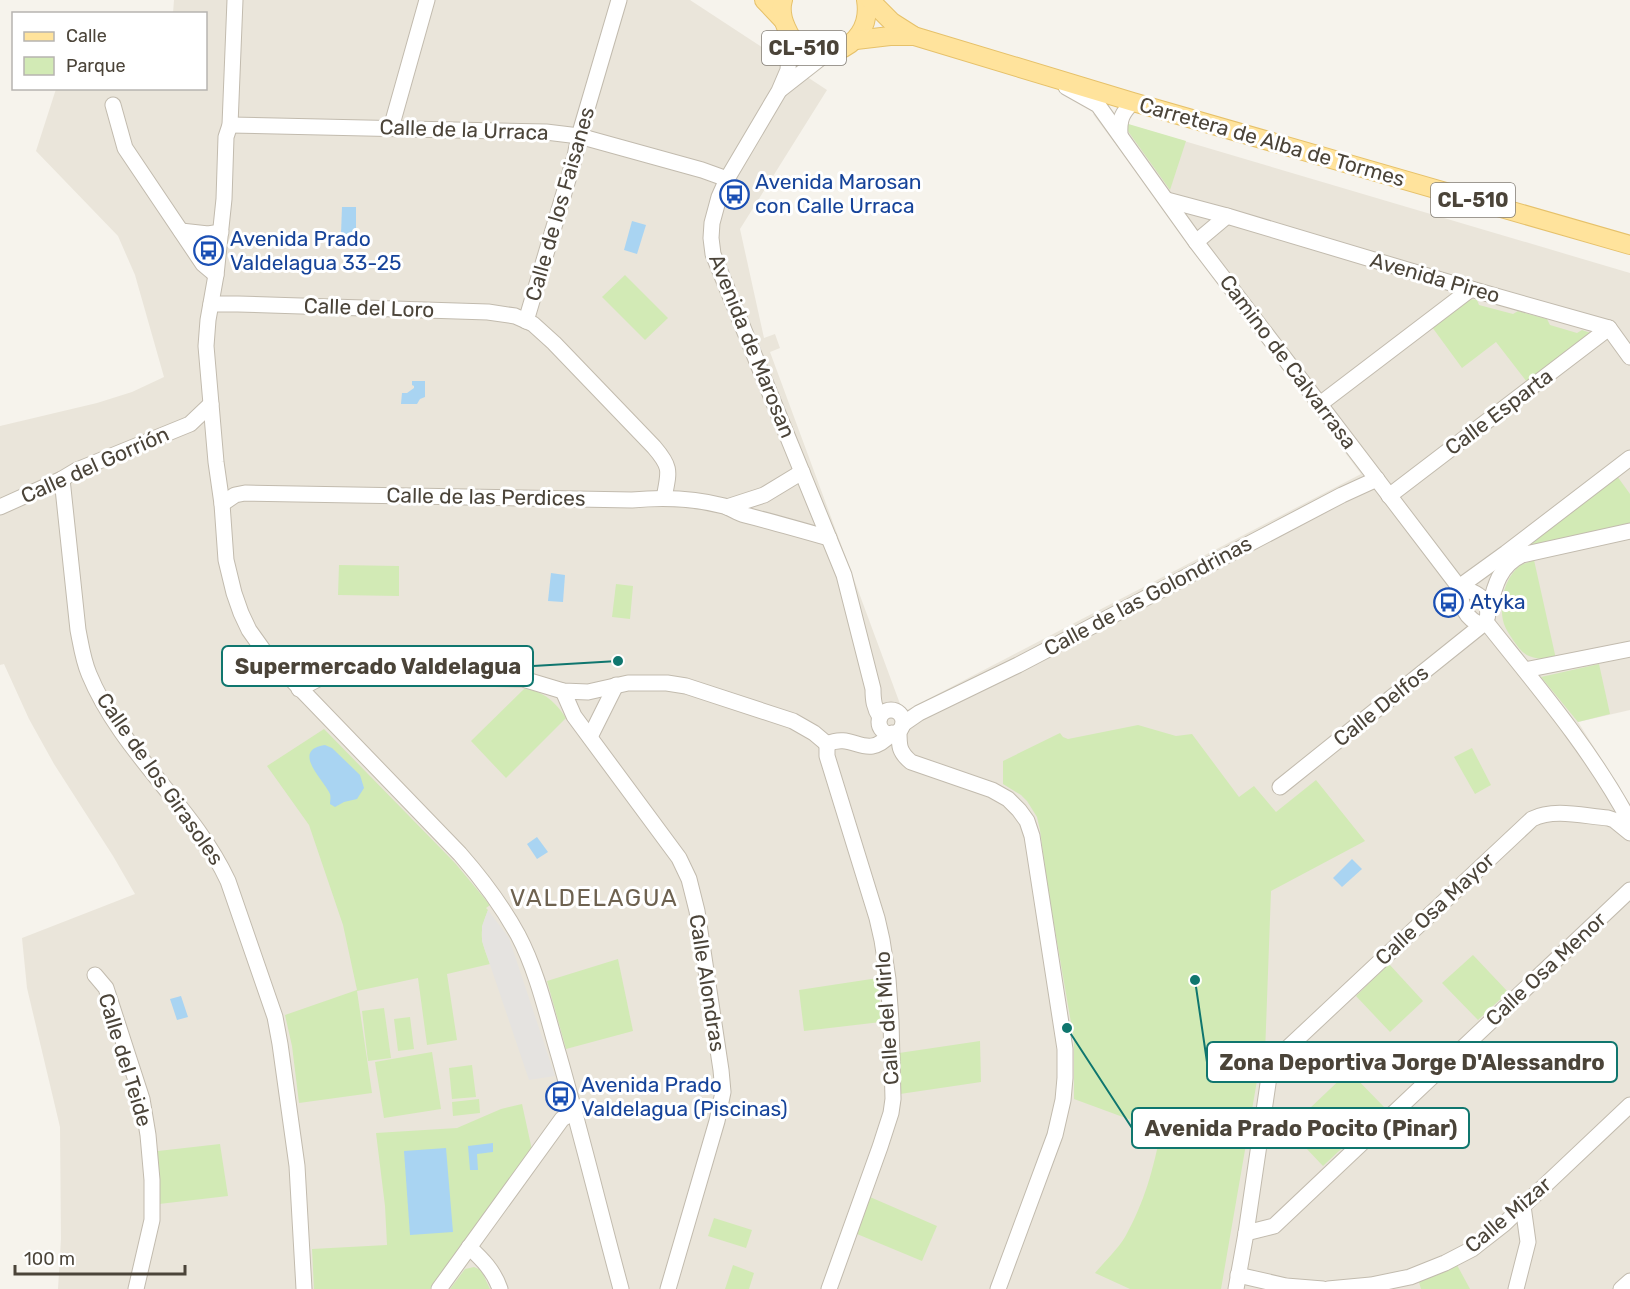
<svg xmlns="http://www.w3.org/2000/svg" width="1630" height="1289" font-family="Rubik,sans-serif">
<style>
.residential{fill:#eae5da}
.green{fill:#d2eab5}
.parking{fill:#e5e3e0}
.water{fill:#a9d4f2}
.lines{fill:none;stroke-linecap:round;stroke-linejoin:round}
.minor-casing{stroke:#c2bbae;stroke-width:17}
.major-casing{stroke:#e6c16a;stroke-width:20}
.minor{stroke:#fff;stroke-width:15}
.major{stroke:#ffe39c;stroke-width:18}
.labels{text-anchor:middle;stroke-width:6;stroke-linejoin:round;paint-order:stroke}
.shield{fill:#fff;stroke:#817c74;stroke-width:1.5}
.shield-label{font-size:20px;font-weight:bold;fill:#4b4439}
.street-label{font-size:21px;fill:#4b4439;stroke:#fff}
.transit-label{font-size:21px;fill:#164399;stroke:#fff;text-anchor:start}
.quarter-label{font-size:24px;letter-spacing:1.5px;fill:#6e6250;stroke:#fff}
.leader{fill:none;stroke:#0f766e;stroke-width:2}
.callout-dot{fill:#0f766e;stroke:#fff;stroke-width:2}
.callout{fill:#fff;stroke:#0f766e;stroke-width:2}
.callout-label{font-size:22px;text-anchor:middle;font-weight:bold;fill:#4b4439}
</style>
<rect width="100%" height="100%" fill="#f6f3ec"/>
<polygon class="residential" points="174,0 690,0 827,90 740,229 764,338 775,334 780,348 770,352 903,712 1361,474 1093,114 1630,273 1630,710 1578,722 1630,804 1630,1289 58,1289 61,1239 60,1127 27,988 22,938 135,894 113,856 54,764 29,719 4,664 0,665 0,426 97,403 132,392 164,377 135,275 118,236 36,151 56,89 206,88 206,14 173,13"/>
<g class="green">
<polygon points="1125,123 1186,141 1170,190 1125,127"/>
<polygon points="625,275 668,318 645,340 602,297"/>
<polygon points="1470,299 1477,300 1479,305 1513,314 1518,311 1547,319 1550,325 1577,333 1582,330 1591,333 1527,382 1496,342 1462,368 1432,327"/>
<polygon points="1617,476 1630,494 1630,524 1530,546 1530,544"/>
<path d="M1534 560 1556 659C1547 659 1538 660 1529 656 1522 653 1518 647 1513 640 1510 635 1506 630 1504 624 1498 605 1504 577 1521 565 1525 563 1530 562 1534 560Z"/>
<polygon points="339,565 399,566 399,596 338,595"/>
<polygon points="616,584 633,586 630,619 612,617"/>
<polygon points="1599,664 1610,714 1578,722 1541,677"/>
<path d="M524 689C543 690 556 703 566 718L506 778 471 741Z"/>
<path d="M1138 725 1176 736 1192 734 1239 797 1254 786 1276 812 1316 780 1365 841 1271 891 1265 1054 1259 1069 1221 1289H1130L1095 1273C1105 1261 1117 1250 1125 1237 1145 1201 1153 1170 1161 1131L1074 1099V1040L1047 884 1040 830 1037 817 1027 801 1021 795 1003 784V761L1060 733 1063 737 1068 739Z"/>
<path d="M324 729 455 863 490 905 486 908 488 910C478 935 481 940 490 964L447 974 457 1040 427 1045 418 978 357 991 372 1093 299 1103 292 1046 285 1015 357 990 343 925 309 825 267 766Z"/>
<polygon points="1472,748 1491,785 1475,794 1454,757"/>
<polygon points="1473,955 1508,992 1478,1020 1442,983"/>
<polygon points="618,959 633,1031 566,1049 547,981"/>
<polygon points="1389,964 1423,1001 1390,1032 1356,996"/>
<polygon points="878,978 881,1022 804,1031 799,990"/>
<polygon points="384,1008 391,1058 368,1061 362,1011"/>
<polygon points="410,1017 414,1049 398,1051 394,1019"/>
<polygon points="980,1041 981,1082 900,1094 899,1053"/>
<polygon points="432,1052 441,1109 384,1118 375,1062"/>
<polygon points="472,1065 476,1097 452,1099 449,1068"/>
<polygon points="1349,1071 1385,1108 1323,1166 1288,1129"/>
<polygon points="479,1099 480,1113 453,1116 452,1102"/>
<polygon points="522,1104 532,1150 430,1289 314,1289 312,1249 387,1245 385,1206 376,1133 457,1128 501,1109"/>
<polygon points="220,1144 228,1196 159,1204 158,1151"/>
<polygon points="870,1197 937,1226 922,1261 857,1234"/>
<polygon points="714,1218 752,1230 746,1248 708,1236"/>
<polygon points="733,1265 754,1273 749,1289 725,1289"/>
<polygon points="1457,1265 1470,1289 1421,1289 1419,1282"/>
<polygon points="474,1267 481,1270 490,1289 450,1289 465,1269"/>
</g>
<polygon class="parking" points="488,910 509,938 555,1076 529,1080 482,941 482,926"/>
<g class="water">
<polygon points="342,207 356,207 356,235 341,234"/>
<polygon points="632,221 646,225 637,254 624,250"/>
<polygon points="412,381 425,381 425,397 420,399 417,404 401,404 402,393 407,393 414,388 414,386 412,385"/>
<polygon points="551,573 565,575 563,602 548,601"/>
<path d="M325 745 332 748 360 775 364 788 357 799 344 802 335 807 330 804C330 801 331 798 330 794 324 780 290 750 325 745Z"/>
<polygon points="537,837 548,852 537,859 527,844"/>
<polygon points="1352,859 1362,869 1342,887 1333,878"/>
<polygon points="181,996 188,1017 177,1020 170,999"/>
<polygon points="493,1143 493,1152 477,1154 478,1170 470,1170 468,1146"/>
<polygon points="446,1148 453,1232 410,1235 404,1151"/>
</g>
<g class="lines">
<defs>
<g id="minor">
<path d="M235 0 230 125 226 137 224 199 216 275 208 320 206 346 216 462 222 504 226 560 234 593 241 613 249 630 264 651 460 854C482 879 502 906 518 935 538 973 547 1016 559 1056 581 1133 600 1211 621 1289"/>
<path d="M788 33 789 52 788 70 779 91 727 179 719 197 712 223 711 238 713 254 844 575 873 689C873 700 874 708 880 717"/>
<path d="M1066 87 1098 105 1196 242 1459 587C1462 605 1463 618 1482 625 1492 617 1488 601 1478 595 1473 591 1465 589 1459 587"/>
<polyline points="781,89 827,53"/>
<polyline points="113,105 125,148 203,264 216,275"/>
<polyline points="230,125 546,132 579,136 702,170 727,179"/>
<polyline points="391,128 427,0"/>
<path d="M1120 135C1119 119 1122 113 1133 102"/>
<polyline points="1167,200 1227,216 1471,289 1609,328 1630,357"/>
<polyline points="181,231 208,234 221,232"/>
<polyline points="1196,242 1227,216"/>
<path d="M211 304H238L488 312 515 316 533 324 554 343 654 447C672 468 669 471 664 498"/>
<polyline points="526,321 575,156 579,136 619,0"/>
<polyline points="1320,404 1471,289"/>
<path d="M62 479 78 630C81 645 83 660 89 674 121 752 193 806 228 881L275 1017 280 1044 297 1166 304 1289"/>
<polyline points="1389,496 1609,328"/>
<path d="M222 504 235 495 245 493 632 500C663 497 694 498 724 506 731 508 737 513 745 515 773 522 801 530 829 538"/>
<polyline points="0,507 62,479 77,470 190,424 211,404"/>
<polyline points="727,507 764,495 802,472"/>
<polyline points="1459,587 1506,553 1630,458"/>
<path d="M1488 613C1494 589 1498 566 1522 555L1630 531"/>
<path d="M1486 622C1537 686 1591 749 1630 822"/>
<polyline points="1525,670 1630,649"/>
<polyline points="299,689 318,679 335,676 523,679 563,691 588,692 628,683 667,683 686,686 793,721 814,733 827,744"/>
<polyline points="563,691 574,716 679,858 689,879 697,911 721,1070 723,1092 717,1121 668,1289"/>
<circle cx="891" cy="722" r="12"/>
<polyline points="903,724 919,713 1018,665 1342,495 1377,479"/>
<path d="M899 731C899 746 899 752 911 762L992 790 1008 799 1019 810 1027 821 1032 836 1065 1049V1078L1063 1100 1055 1135 998 1289"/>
<polyline points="590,737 616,685"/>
<polyline points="827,744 827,756 877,918 882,940 888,979 891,1021 893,1099 891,1113 880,1147 829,1289"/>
<path d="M827 744C855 731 865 763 892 733"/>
<polyline points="1280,787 1482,625"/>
<polyline points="95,975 106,988 142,1099 148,1135 152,1180 152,1220 136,1289"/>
<polyline points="1246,1233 1274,1226 1630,890"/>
<path d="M469 1247C482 1259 494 1271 500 1289"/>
<polyline points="1238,1275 1286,1286 1323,1289"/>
<polyline points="439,1289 562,1119 575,1111"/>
<path d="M1236 1289 1246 1233 1270 1070 1278 1057 1532 819C1554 808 1583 816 1608 818L1614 820 1630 833"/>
<polyline points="1328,1289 1371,1285 1410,1277 1445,1263 1472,1249 1504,1224 1630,1105"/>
<polyline points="1516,1289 1528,1242 1523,1206"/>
<polyline points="1621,1289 1630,1281"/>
</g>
<g id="major">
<polyline points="764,0 782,19"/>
<path d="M783 0C780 10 782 18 786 27 804 74 875 53 866 0"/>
<polyline points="870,0 892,22 914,36 1133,102 1630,245"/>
<polyline points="856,40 890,36 914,36"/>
</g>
</defs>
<use href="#minor" class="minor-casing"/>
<use href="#major" class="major-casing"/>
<use href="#minor" class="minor"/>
<use href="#major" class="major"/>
</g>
<defs>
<symbol id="bus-ring" viewBox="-11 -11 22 22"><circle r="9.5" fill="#fff" stroke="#1a4fb4" stroke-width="1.5"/><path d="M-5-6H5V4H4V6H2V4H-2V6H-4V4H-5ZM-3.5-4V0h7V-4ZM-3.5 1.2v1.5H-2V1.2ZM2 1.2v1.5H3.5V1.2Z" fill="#1a4fb4"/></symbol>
</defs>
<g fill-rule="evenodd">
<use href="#bus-ring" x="718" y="178" width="33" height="33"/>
<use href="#bus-ring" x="192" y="234" width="33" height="33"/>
<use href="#bus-ring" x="1432" y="586" width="33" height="33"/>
<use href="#bus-ring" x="544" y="1080" width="33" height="33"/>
</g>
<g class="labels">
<g class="shield">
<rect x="762" y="31" width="84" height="34" rx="4.5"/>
<rect x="1431" y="183" width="84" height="34" rx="4.5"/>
</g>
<g class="shield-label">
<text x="804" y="55">CL-510</text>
<text x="1473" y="207">CL-510</text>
</g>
<g class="street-label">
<text transform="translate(464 130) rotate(2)" y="7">Calle de la Urraca</text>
<text transform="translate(1272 142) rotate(16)" y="7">Carretera de Alba de Tormes</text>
<text transform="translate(560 204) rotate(-74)" y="7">Calle de los Faisanes</text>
<text transform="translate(1435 278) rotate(16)" y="7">Avenida Pireo</text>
<text transform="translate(369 308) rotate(2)" y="7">Calle del Loro</text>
<text transform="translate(752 346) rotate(68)" y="7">Avenida de Marosan</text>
<text transform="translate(1288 362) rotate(53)" y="7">Camino de Calvarrasa</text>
<text transform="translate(1499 412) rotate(-37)" y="7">Calle Esparta</text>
<text transform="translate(95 465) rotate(-24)" y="7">Calle del Gorrión</text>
<text transform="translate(486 497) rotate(1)" y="7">Calle de las Perdices</text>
<text transform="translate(1148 596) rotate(-28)" y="7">Calle de las Golondrinas</text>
<text transform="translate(1381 706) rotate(-39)" y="7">Calle Delfos</text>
<text transform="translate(160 779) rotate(55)" y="7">Calle de los Girasoles</text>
<text transform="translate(1435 909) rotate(-43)" y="7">Calle Osa Mayor</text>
<text transform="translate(1546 969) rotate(-43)" y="7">Calle Osa Menor</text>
<text transform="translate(707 983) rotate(81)" y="7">Calle Alondras</text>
<text transform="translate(887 1018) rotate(-94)" y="7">Calle del Mirlo</text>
<text transform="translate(125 1060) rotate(73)" y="7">Calle del Teide</text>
<text transform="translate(1508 1215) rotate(-40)" y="7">Calle Mizar</text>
</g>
<g class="transit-label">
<text x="755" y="189">Avenida Marosan<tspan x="755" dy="24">con Calle Urraca</tspan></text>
<text x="230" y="246">Avenida Prado<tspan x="230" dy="24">Valdelagua 33-25</tspan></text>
<text x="1470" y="609">Atyka</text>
<text x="581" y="1092">Avenida Prado<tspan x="581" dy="24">Valdelagua (Piscinas)</tspan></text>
</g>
<g class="quarter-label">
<text x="594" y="906">VALDELAGUA</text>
</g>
</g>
<path class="leader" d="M618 661L533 666M1195 980L1207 1062M1067 1028L1132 1128"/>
<g class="callout-dot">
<circle cx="618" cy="661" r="6"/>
<circle cx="1195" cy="980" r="6"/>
<circle cx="1067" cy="1028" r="6"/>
</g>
<g class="callout">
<rect x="222" y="646" width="311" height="40" rx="6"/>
<rect x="1207" y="1042" width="410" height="40" rx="6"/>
<rect x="1132" y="1108" width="337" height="40" rx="6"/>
</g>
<g class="callout-label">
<text x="378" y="674">Supermercado Valdelagua</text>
<text x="1412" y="1070">Zona Deportiva Jorge D'Alessandro</text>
<text x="1301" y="1136">Avenida Prado Pocito (Pinar)</text>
</g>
<rect x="12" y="12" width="195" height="78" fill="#ffffff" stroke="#b7b4b0" stroke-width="1.5"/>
<rect x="24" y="32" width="30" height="9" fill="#ffe39c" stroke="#b7b4b0" stroke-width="1.5"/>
<text x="66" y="42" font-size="18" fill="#4b4439">Calle</text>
<rect x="24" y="57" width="30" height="18" fill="#d2eab5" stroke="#b7b4b0" stroke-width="1.5"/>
<text x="66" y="72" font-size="18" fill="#4b4439">Parque</text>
<path d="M15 1265v9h170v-9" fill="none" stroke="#4b4439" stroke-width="3"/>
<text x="24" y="1265" font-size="18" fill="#4b4439" stroke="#ffffff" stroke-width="4.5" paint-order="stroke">100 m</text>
</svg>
